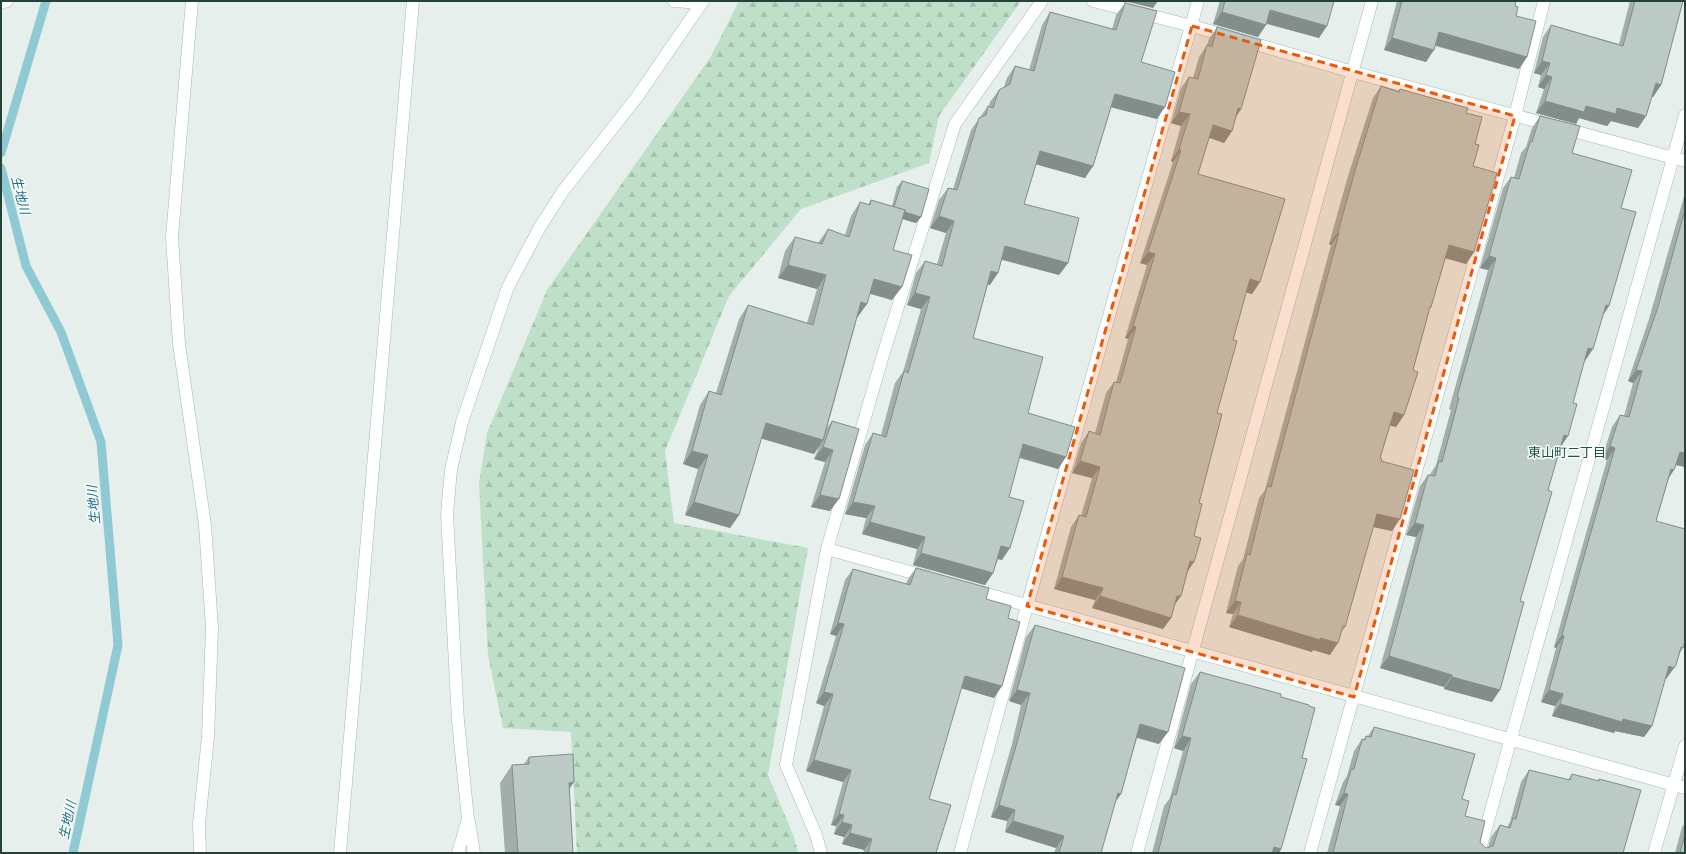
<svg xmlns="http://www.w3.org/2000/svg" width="1686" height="854" font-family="'DM Sans','Noto Sans JP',sans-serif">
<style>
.forest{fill:url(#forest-firs)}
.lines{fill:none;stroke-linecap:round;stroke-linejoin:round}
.stream{stroke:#8ec9d4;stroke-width:9}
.minor-casing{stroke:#a8b8b2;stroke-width:13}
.minor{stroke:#fff;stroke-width:12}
.wall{fill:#a1aea9}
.shaded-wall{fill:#838d89}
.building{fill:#bbcac4;stroke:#838d89}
.marked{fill:#e8590c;fill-opacity:0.2;stroke:#e8590c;stroke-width:3;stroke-dasharray:8 5;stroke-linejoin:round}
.labels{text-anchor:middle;stroke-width:3;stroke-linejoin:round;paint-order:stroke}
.water-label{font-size:13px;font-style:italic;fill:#1c6f80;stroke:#f7fbf9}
.neighbourhood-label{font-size:13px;fill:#1f5548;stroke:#f7fbf9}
</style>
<defs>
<pattern id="forest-firs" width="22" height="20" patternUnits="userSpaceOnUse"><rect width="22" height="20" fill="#bfe0c8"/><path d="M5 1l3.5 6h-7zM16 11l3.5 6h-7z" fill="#a4c1ad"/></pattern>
</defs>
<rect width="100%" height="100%" fill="#e6efeb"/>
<polygon class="forest" points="739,1 1021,1 939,116 929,163 801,209 729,296 665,451 674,523 808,548 768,775 794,837 798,853 577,853 571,732 503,728 488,655 479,483 487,433 547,290 710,58"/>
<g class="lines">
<g class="stream">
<polyline points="1,153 46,1"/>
<polyline points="1,168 26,266 61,332 101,442 118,645 73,853"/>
</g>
<defs>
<g id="minor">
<polyline points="192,1 172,237 179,344 205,525 212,628 208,737 199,824 200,853"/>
<polyline points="674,1 702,3"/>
<polyline points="1093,1 1192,26 1353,72 1685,161"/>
<polyline points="1,3 7,1"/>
<polyline points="827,549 928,577"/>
<polyline points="972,590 1685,788"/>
<polyline points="469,822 474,853"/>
<polyline points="340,853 413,1"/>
<polyline points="458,853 468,819 458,721 447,514 451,470 462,422 508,287 540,227 563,191 637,97 703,1"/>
<polyline points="821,853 816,835 786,765 827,549 883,355 955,124 1042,1"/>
<polyline points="960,853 1027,606 1198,1"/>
<polyline points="1137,853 1372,1"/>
<polyline points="1310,853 1515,116 1544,1"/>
<polyline points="1479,853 1685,115"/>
<polyline points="1654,853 1685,746"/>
</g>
</defs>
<use href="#minor" class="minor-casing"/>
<use href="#minor" class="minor"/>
</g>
<g class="wall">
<polygon points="1220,1 1334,1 1319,38 1266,24 1258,37 1213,24"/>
<polygon points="1397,1 1516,1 1515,6 1516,16 1527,57 1519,69 1435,46 1426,62 1384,50"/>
<polygon points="1630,1 1683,1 1661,85 1653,97 1652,97 1646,116 1638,128 1611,121 1607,126 1579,118 1576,124 1536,113 1544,89 1538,87 1541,75 1534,73 1543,37 1551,25 1619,44"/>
<polygon points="1125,3 1157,119 1111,107 1093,166 1085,178 1036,164 1024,204 1068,263 1059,275 1002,260 990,285 988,284 973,338 1028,413 1058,469 1019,458 1009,497 1002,560 998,559 993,573 985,585 913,565 917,549 862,534 866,518 845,514 865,445 873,433 881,435 895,383 903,372 921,309 907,305 916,273 925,261 937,264 946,233 930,228 939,200 948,188 953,189 971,130 988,106 989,106 990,102 999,90 1004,87 1007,78 1015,66 1029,70 1042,25 1050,12 1112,29 1116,15"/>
<polygon points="1217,27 1241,109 1236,117 1232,131 1224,143 1209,138 1198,174 1260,282 1252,294 1246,292 1233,340 1217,413 1199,503 1188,571 1181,596 1175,604 1171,618 1163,629 1092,608 1095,600 1054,589 1071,527 1079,515 1081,516 1092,478 1072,473 1081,443 1089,431 1095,433 1106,393 1114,382 1116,382 1128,339 1125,338 1147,265 1140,263 1173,162 1171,161 1181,126 1171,123 1181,88 1189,77 1193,78 1199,57 1207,45 1209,39"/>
<polygon points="1381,86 1398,92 1400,89 1466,113 1475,144 1473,166 1474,252 1466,264 1445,258 1431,307 1429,311 1413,370 1404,415 1396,427 1390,426 1380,458 1381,461 1392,531 1373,527 1345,627 1342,631 1330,655 1313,650 1312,652 1229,627 1233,614 1226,613 1238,566 1243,559 1259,498 1265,490 1331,245 1329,244 1348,176 1373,98"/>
<polygon points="1540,116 1621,208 1609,306 1603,315 1585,361 1584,361 1548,490 1520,601 1492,702 1444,689 1444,687 1380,668 1416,537 1406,535 1420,486 1428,475 1430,475 1431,473 1436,465 1451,410 1449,409 1488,270 1480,268 1503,188 1511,177 1514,178 1521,153 1526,147 1532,128"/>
<polygon points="902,181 921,217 916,223 902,219 893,250 892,300 870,294 857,318 827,428 832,421 859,429 830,511 811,507 825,462 814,459 819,447 814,454 761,438 739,515 730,528 685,515 698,469 683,464 700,405 709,391 716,393 739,319 748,305 807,323 817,289 778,278 785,251 795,237 818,243 828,229 845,235 851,216 860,202 868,205 871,200 892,206 897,187"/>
<polygon points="1685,193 1685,467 1676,465 1669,478 1656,521 1683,648 1680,653 1676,665 1666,679 1665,679 1652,726 1644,737 1615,731 1614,733 1552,716 1555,706 1541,702 1556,648 1554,647 1573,579 1607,460 1602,458 1612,427 1620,415 1624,416 1633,383 1628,381 1649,319"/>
<polygon points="916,568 986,599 1008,618 994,698 961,688 929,799 936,853 863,853 864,850 842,844 844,837 834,834 836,826 831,825 843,782 806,771 824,706 816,703 836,636 830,634 845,580 853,569 906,584 908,579"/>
<polygon points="1035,625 1159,744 1137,738 1121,794 1115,802 1101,853 1054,853 1056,848 1005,832 1007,821 991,817 1012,744 1021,705 1009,701 1026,637"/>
<polygon points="1200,672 1281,697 1302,758 1281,849 1279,853 1152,853 1164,806 1170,798 1183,751 1174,748 1191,684"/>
<polygon points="1374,727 1462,799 1465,816 1480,842 1486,848 1488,848 1491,837 1500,825 1507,827 1510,822 1521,782 1529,770 1568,780 1572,774 1598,781 1599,779 1623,853 1327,853 1340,806 1335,805 1343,782 1347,776 1354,751 1362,739 1364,739 1366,736 1368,736"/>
<polygon points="529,757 569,790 573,853 505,853 500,783 512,765 524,764"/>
<polygon points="1685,823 1685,853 1675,853 1682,827"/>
</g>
<g class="shaded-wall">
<polygon points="1124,1 1158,1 1153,8"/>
<polygon points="1270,10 1327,26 1319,38 1262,22"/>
<polygon points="1222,12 1266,25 1258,37 1213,24"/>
<polygon points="1439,32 1527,57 1519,69 1431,44"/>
<polygon points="1392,38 1434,50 1426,62 1384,50"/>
<polygon points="1542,61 1550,63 1541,75 1534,73"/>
<polygon points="1546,75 1552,77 1544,89 1538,87"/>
<polygon points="1656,83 1661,85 1653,97 1647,95"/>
<polygon points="1115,94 1165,107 1157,119 1106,106"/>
<polygon points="1545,101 1586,106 1617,108 1646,116 1638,128 1611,121 1607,126 1579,118 1576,124 1536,113"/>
<polygon points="1238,108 1241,109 1233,121"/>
<polygon points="1179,112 1190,114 1181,126 1171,123"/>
<polygon points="1213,125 1232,131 1224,143 1205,136"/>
<polygon points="1179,149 1181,150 1173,162 1171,161"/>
<polygon points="1040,151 1093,166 1085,178 1031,163"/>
<polygon points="893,209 921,217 916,223 889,215"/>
<polygon points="939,216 954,221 946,233 930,228"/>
<polygon points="1338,232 1339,233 1331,245 1329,244"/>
<polygon points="1449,245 1474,252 1466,264 1441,257"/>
<polygon points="1005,246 1068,263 1059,275 997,258"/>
<polygon points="1148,252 1155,254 1147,265 1140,263"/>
<polygon points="1489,256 1496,258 1488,270 1480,268"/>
<polygon points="788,265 826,275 817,289 778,278"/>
<polygon points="991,271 998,273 990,285 983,283"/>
<polygon points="874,279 902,287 892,300 865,292"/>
<polygon points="1250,279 1260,282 1252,294 1241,291"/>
<polygon points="915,293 930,297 921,309 907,305"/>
<polygon points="861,302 867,304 857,318 851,316"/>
<polygon points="1606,305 1609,306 1601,318"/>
<polygon points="1133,326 1136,327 1128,339 1125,338"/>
<polygon points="1588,348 1593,349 1585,361 1580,360"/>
<polygon points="1636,370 1642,371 1633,383 1628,381"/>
<polygon points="1394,412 1404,415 1396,427 1386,424"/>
<polygon points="766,423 823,440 814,454 756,437"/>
<polygon points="1564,435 1568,436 1560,448"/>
<polygon points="1023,444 1066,457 1058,469 1015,456"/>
<polygon points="1610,446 1615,448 1607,460 1602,458"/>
<polygon points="823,447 833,450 825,462 814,459"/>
<polygon points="692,451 708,455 698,469 683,464"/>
<polygon points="1680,452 1685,453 1685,467 1671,464"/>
<polygon points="1080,461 1100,467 1092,478 1072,473"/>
<polygon points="1671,469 1674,470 1666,482"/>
<polygon points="820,495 839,499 830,511 811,507"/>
<polygon points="694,502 739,515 730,528 685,515"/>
<polygon points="853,502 875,506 866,518 845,514"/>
<polygon points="1377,514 1400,519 1392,531 1369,526"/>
<polygon points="870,522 925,537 917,549 862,534"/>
<polygon points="1415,523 1424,525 1416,537 1406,535"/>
<polygon points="1001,546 1010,548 1002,560 993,558"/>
<polygon points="921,553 993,573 985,585 913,565"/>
<polygon points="1190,561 1194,562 1186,574"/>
<polygon points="1062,577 1103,588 1095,600 1054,589"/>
<polygon points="1100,596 1171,618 1163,629 1092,608"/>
<polygon points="1177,596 1181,596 1172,608"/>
<polygon points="1235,601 1241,602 1233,614 1226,613"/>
<polygon points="1238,615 1338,643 1330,655 1313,650 1312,652 1229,627"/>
<polygon points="838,623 844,624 836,636 830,634"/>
<polygon points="1562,635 1564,636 1556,648 1554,647"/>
<polygon points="1389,656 1452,675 1444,687 1380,668"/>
<polygon points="1669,666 1674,668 1666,679 1661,678"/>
<polygon points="965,676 1002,686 994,698 957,687"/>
<polygon points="1452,677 1500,690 1492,702 1444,689"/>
<polygon points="1017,690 1030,693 1021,705 1009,701"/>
<polygon points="1549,690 1563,694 1555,706 1541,702"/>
<polygon points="824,692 833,694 824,706 816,703"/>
<polygon points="1560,704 1652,726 1644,737 1615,731 1614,733 1552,716"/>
<polygon points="1140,724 1168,732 1159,744 1132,736"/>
<polygon points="1182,736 1191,738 1183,751 1174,748"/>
<polygon points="814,760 851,770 843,782 806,771"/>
<polygon points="574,782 562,800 569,783"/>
<polygon points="1118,793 1121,794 1113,805"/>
<polygon points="1344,793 1348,794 1340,806 1335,805"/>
<polygon points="999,805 1015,810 1007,821 991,817"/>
<polygon points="839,814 844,815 836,826 831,825"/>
<polygon points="1013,821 1064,836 1056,848 1005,832"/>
<polygon points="842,822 852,825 844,837 834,834"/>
<polygon points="850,833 872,839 864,850 842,844"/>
<polygon points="1274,847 1281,849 1279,853 1270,853"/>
</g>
<g class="building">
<polygon points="1225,1 1334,1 1327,26 1270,10 1266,25 1222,12"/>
<polygon points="1402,1 1516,1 1515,6 1518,7 1516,16 1536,21 1527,57 1439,32 1434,50 1392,38"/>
<polygon points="1635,1 1683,1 1661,85 1656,83 1646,116 1617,108 1616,114 1586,106 1584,112 1545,101 1552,77 1546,75 1550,63 1542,61 1551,25 1623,46"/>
<polygon points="1125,3 1157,11 1141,62 1175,72 1165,107 1115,94 1093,166 1040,151 1024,204 1079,218 1068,263 1005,246 998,273 991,271 973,338 1043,357 1028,413 1075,427 1066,457 1023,444 1009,497 1024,501 1010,548 1001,546 993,573 921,553 925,537 870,522 875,506 853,502 873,433 886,437 904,371 908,373 930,297 915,293 925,261 942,266 954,221 939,216 948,188 957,190 979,118 986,115 988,106 993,108 999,90 1010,84 1015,66 1034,71 1050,12 1116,30"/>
<polygon points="1217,27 1261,40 1241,109 1238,108 1232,131 1213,125 1198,174 1285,199 1260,282 1250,279 1233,340 1237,341 1217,413 1222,414 1199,503 1202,504 1194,536 1201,538 1194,562 1190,561 1181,596 1177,596 1171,618 1100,596 1103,588 1062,577 1079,515 1086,517 1100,467 1080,461 1089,431 1100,435 1114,382 1120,383 1136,327 1133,326 1155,254 1148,252 1181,150 1179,149 1190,114 1179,112 1189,77 1198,79 1207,45 1212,47"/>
<polygon points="1381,86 1399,92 1400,89 1468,108 1466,113 1482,117 1475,144 1479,145 1473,166 1497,173 1474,252 1449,245 1431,307 1430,307 1413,370 1418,372 1404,415 1394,412 1380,458 1382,459 1381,461 1414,470 1400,519 1377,514 1345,627 1343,626 1338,643 1320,638 1320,640 1238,615 1241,602 1235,601 1247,554 1250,555 1267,486 1271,487 1339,233 1338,232 1357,164"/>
<polygon points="1540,116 1580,126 1572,153 1632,170 1621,208 1636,212 1609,306 1606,305 1593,349 1588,348 1573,403 1577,404 1568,436 1564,435 1548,490 1552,492 1520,601 1524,602 1500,690 1452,677 1452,675 1389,656 1424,525 1415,523 1428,475 1435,476 1439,461 1442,462 1459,398 1457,397 1496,258 1489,256 1511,177 1519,179 1530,142 1532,142"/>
<polygon points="902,181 929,189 921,217 905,212 905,210 894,207"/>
<polygon points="871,200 905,210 893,250 912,255 902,287 874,279 867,304 861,302 823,440 766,423 739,515 694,502 708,455 692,451 709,391 721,395 748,305 813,325 826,275 788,265 795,237 822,244 828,229 849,237 860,202 870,205"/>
<polygon points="1685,210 1685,453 1680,452 1674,470 1671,469 1656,521 1685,529 1685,641 1683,648 1681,647 1676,665 1674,668 1669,666 1652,726 1623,719 1622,722 1560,704 1563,694 1549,690 1564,636 1562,635 1581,567 1615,448 1610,446 1620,415 1629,417 1642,371 1636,370 1658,307"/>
<polygon points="832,421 859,429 839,499 820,495 833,450 823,447"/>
<polygon points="916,568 989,588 986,599 1011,606 1008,618 1020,622 1002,686 965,676 929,799 951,805 936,853 868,853 872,839 850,833 852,825 842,822 844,815 839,814 851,770 814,760 833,694 824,692 844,624 838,623 853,569 910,585"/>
<polygon points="1035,625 1185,668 1168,732 1140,724 1121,794 1118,793 1101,853 1059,853 1064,836 1013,821 1015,810 999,805 1020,732 1030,693 1017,690"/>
<polygon points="1200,672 1281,694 1281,697 1309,705 1309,706 1315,708 1302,758 1307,759 1281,849 1274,847 1272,853 1158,853 1173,794 1176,795 1191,738 1182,736"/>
<polygon points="1374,727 1475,754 1462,799 1469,801 1465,816 1485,821 1480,842 1486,848 1493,846 1500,825 1510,828 1513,818 1516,819 1529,770 1570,780 1572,774 1599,781 1599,779 1641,790 1623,853 1333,853 1348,794 1344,793 1351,770 1354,769 1362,739 1365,740 1366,736 1371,737"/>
<polygon points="573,754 574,782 569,783 573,853 518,853 512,765 529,764 529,757"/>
<polygon points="1685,834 1685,853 1680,853"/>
</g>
<path class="marked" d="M1192 26 1515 116 1354 697 1027 606Z"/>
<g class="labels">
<g class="water-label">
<text transform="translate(21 195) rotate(76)" y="5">生地川</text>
<text transform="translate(93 505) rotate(-95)" y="5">生地川</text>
<text transform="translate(67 820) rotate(-78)" y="5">生地川</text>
</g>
<g class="neighbourhood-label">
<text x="1567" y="457">東山町二丁目</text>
</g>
</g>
<rect width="1686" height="854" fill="none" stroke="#24423a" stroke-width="4"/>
</svg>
